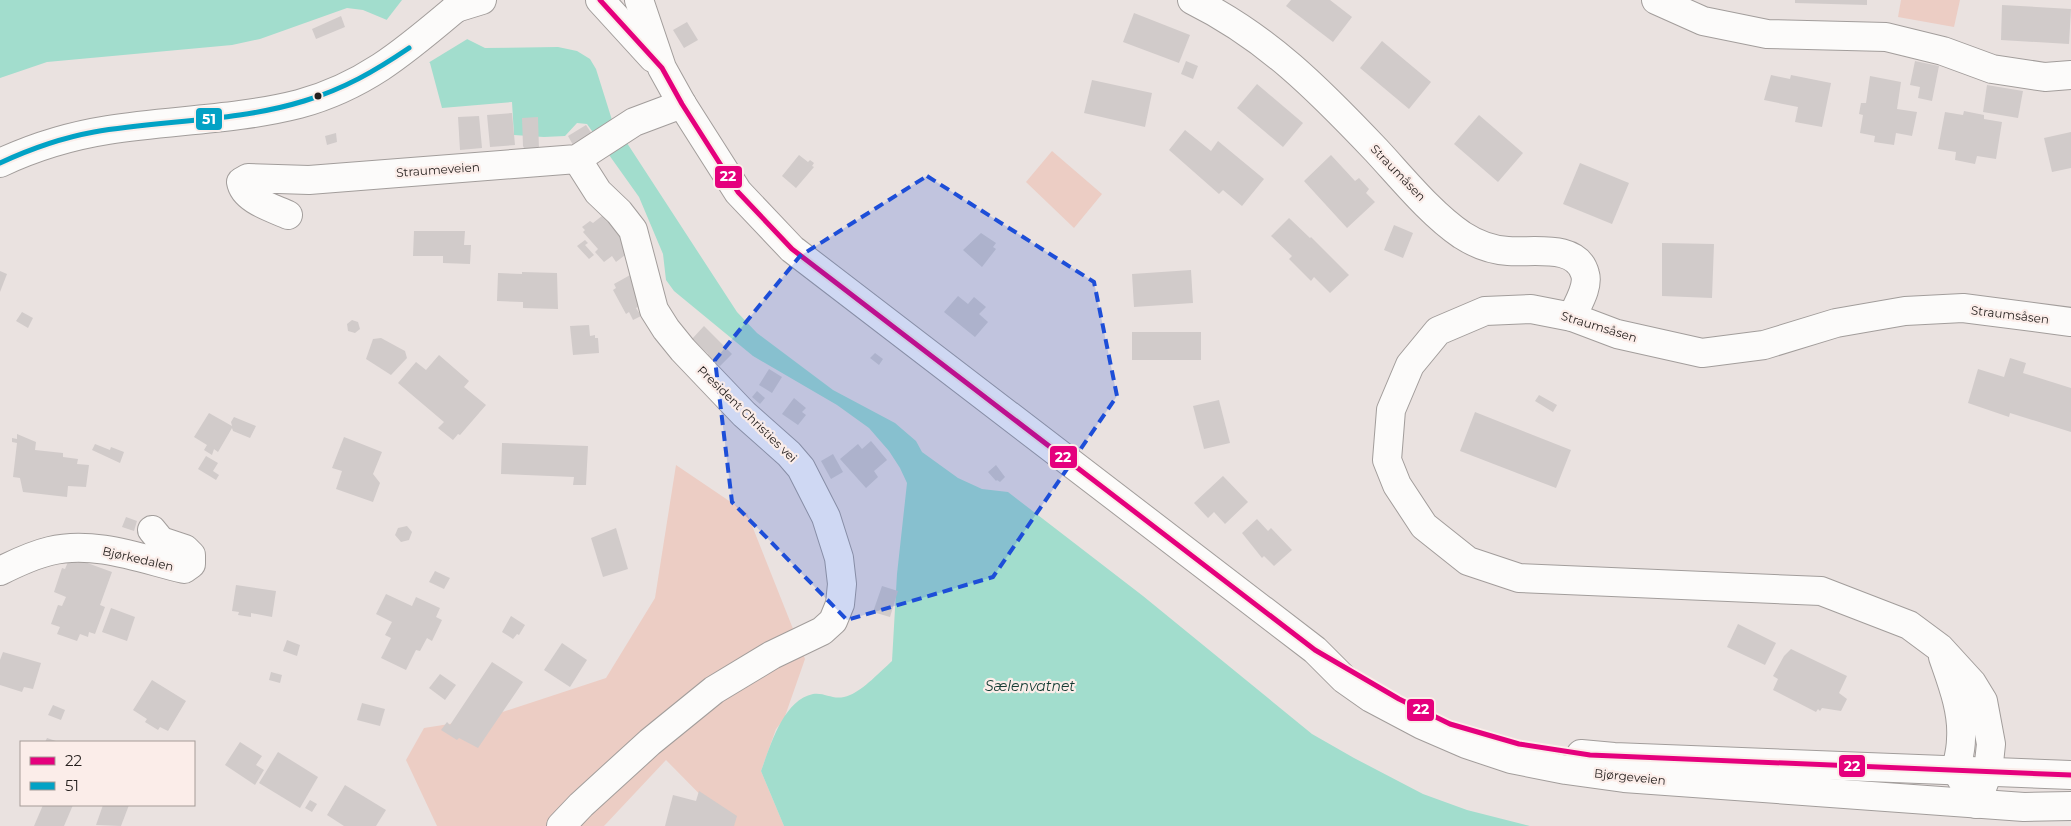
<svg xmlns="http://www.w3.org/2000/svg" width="2071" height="826" font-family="Montserrat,sans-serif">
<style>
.green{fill:#eccdc4}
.water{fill:#a2ddcd}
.pier{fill:#eae2e0}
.building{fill:#d1cbca}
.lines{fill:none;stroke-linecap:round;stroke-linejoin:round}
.minor-casing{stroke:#a29d9b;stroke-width:30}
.major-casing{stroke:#a29d9b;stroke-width:30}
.minor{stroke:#fcfbfa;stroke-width:28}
.major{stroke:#fcfbfa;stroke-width:28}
.bus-1-casing{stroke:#fbede9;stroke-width:9}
.bus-2-casing{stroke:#fbede9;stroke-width:9}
.bus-1{stroke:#e5007d;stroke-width:5}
.bus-2{stroke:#02a2c5;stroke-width:5}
.marked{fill:#1d4ed8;fill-opacity:0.2;stroke:#1d4ed8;stroke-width:4;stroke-dasharray:10 6;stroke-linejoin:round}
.bus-dot{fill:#241f1d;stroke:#fbede9;stroke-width:2}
.labels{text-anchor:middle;stroke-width:4.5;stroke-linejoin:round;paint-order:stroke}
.street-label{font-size:12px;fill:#241f1d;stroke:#fbede9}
.water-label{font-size:14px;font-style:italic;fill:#123b32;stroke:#fbede9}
.line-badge{stroke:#fbede9;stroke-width:2}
.badge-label{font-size:14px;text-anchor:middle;font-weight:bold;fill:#fff}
</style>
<rect width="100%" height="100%" fill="#eae2e0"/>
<g class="green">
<polygon points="1901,0 1960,0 1954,27 1898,17"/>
<polygon points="1052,151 1102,194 1074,228 1026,182"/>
<polygon points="676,465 747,513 805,659 784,719 776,729 761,771 784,826 731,826 666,760 604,826 437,826 406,760 424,728 481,719 606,678 655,598"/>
</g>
<path class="water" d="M0 0H419L467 39 485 48 558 47 577 51 590 59 596 69 612 120 737 312 757 333 833 390 895 423 916 441 922 452 958 478 982 489 1008 492 1143 596 1312 734 1354 758 1423 794 1467 810 1530 826H784L761 771C770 747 783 700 813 694 826 692 834 702 850 695 863 690 881 671 892 661L897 574 907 483 900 468 889 451 869 428 837 405 753 356 674 291 666 280 663 254 639 197 587 124 577 123 565 136 544 137 514 135 512 102 442 108 430 63 387 20 363 10 347 8 260 39 232 45 47 62 0 78Z"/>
<polygon class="pier" points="402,0 423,0 469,38 428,63 385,22"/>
<g class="building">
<polygon points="1291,0 1330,0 1352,17 1333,42 1286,6"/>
<polygon points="1795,0 1867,0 1867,5 1795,3"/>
<polygon points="2002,5 2071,9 2069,44 2001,40"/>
<polygon points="1134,13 1190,35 1179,63 1123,42"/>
<polygon points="341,16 345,27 316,39 312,29"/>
<polygon points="687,22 698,40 684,48 673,30"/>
<polygon points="1382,41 1431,82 1409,109 1360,68"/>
<polygon points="1186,61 1198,66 1193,79 1181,74"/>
<polygon points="1915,61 1939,66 1932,101 1918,98 1920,87 1910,85"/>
<polygon points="1771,75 1790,79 1791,75 1831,83 1822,127 1795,122 1798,107 1764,100"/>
<polygon points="1870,76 1901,82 1897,109 1917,112 1912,136 1896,133 1894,145 1874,142 1875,136 1860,133 1863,115 1859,114 1861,103 1866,103"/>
<polygon points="1092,80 1152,93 1145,127 1084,113"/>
<polygon points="1257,84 1303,123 1283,147 1237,108"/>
<polygon points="1987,85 2023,91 2018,118 1983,112"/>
<polygon points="1964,111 1984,115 1984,119 2002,122 1996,159 1977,156 1975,164 1955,160 1956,152 1938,149 1945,112 1963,115"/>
<polygon points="512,113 515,145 490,147 487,115"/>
<polygon points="1479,115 1523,153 1498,182 1454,144"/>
<polygon points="479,116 482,148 460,150 458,117"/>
<polygon points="538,117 539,150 525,150 523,146 522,118"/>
<polygon points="586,125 592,134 573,145 568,136"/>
<polygon points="1185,130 1211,151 1218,141 1264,179 1242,206 1223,190 1219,194 1169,150"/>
<polygon points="2071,132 2071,168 2052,172 2044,138"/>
<polygon points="336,133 337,142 327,145 325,136"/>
<polygon points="799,155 808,162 810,160 814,163 812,166 814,167 796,188 782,176"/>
<polygon points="1331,155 1355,181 1359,178 1369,189 1366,193 1375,202 1347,228 1304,181"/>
<polygon points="1580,163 1629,183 1612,224 1563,204"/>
<polygon points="607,212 629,238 629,252 616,262 612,256 604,262 595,252 598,249 583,232 585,230 582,227 590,221 593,223"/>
<polygon points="1289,218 1310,238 1311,237 1349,275 1330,293 1314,277 1311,281 1289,259 1292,256 1271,236"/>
<polygon points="1394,225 1413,233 1403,258 1384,250"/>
<polygon points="414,231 465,231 464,245 471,245 470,264 443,263 443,256 413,256"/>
<polygon points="981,233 996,243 993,247 996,249 982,267 963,250"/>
<polygon points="585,240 588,243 585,245 594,255 589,259 577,246"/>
<polygon points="1662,243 1714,244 1712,298 1662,296"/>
<polygon points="1191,270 1193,303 1134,307 1132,274"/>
<polygon points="0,271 7,274 0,292"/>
<polygon points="522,272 557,273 558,309 523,308 523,302 497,301 498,273 522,274"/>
<polygon points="632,274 642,305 636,308 641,316 633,320 629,312 626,314 613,290 616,288 614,284"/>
<polygon points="958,296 968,304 974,297 986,307 979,314 988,322 975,337 944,312"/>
<polygon points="22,312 33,318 28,328 16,321"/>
<polygon points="352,320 358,322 360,329 355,333 348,331 347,324"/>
<polygon points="589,325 590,336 595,335 595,338 598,338 599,353 573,355 570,326"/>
<polygon points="704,326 732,354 720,366 714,361 709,366 703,360 708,354 692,339"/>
<rect x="1132" y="332" width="69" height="28"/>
<polygon points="381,338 405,351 407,358 391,375 366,359 373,339"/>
<polygon points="875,353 883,359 879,365 870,358"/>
<polygon points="439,355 469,381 464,387 486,405 460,435 458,434 453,440 438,428 444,422 398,383 416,362 426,370"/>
<polygon points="2010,358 2026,363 2023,373 2071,388 2071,432 2010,413 2009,417 1968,403 1978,369 2004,377"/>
<polygon points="769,369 782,377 772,393 759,385"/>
<polygon points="757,391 765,398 760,404 752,397"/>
<polygon points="1539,395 1557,405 1553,412 1535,401"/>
<polygon points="794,398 806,408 802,412 806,415 798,425 782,414"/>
<polygon points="1219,400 1230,443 1204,449 1193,406"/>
<polygon points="1475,412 1571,450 1556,488 1460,451"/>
<polygon points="209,413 232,426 231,422 234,417 256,426 250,438 233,431 232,428 218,452 214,449 212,455 204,450 207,445 194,437"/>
<polygon points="17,434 36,442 35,450 63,453 63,457 78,459 77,464 89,465 86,487 68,486 67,497 23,492 20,478 13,477 17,443 12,442 12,438 17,439"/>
<polygon points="344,437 382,452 373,474 380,483 373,502 336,489 342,471 332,468"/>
<polygon points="871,441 887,460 874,471 878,477 866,488 840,459 858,444 862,449"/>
<polygon points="502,443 588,446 586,485 573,485 574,477 501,474"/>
<polygon points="95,444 110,450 111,447 124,452 120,463 92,450"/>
<polygon points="833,454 843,472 831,479 821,461"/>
<polygon points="206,456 218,463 213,471 219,475 216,480 198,469"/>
<polygon points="996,465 1005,477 1000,482 997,480 996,481 988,472"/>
<polygon points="1223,476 1248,502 1225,524 1214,512 1208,518 1194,503"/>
<polygon points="126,517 137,521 134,531 122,527"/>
<polygon points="1257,519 1268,531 1271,528 1292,550 1274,566 1264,556 1262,558 1242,533"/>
<polygon points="407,526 412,532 409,540 401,542 395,535 398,528"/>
<polygon points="616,528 628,569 603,577 591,538"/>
<polygon points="71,560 78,563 79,560 112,572 100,605 105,607 95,634 89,632 88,637 80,634 77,641 57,634 60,627 51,624 58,605 62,606 66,597 54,592 62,568 65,569 68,562"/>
<polygon points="435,571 450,578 444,589 429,582"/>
<polygon points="236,585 276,591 272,617 251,613 251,617 238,615 239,612 232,611"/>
<polygon points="882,586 898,591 890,617 873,612"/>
<polygon points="386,594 412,606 416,597 440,608 436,617 442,620 432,641 427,638 420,651 416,650 406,670 381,658 391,638 385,635 392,622 376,614"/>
<polygon points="111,608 135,617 127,641 102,632"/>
<polygon points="511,616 525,625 519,635 517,634 513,639 502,632"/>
<polygon points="1738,624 1776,643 1765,665 1727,647"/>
<polygon points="287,640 300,645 297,656 283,651"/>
<polygon points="562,643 587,660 570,687 544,670"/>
<polygon points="1791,649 1847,676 1839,693 1847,699 1841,711 1822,708 1820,711 1818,709 1816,712 1773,690 1778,679 1773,676 1784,656"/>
<polygon points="3,652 41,663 33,689 24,687 22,692 0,685 0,660"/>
<polygon points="492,662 523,682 478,748 459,738 457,740 441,730 447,722 450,725"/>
<polygon points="271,672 282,675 280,683 269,680"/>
<polygon points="440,674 456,685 445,700 429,688"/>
<polygon points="152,680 186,701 168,731 160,727 158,730 145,722 147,719 133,710"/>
<polygon points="362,703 385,709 380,726 357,720"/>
<polygon points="53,705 65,710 61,720 48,715"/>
<polygon points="47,738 59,742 45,742"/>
<polygon points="240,742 262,756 256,765 264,770 255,785 225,765"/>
<polygon points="278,752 318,777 300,808 259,783"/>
<polygon points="345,785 386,810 376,826 344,826 327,815"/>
<polygon points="699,791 737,816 734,826 665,826 673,795 696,801"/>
<polygon points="310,800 317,804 312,812 305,808"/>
<polygon points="43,805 73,805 64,826 34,826"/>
<polygon points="103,805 129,805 121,826 96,825"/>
</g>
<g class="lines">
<defs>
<g id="minor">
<path d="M1192 0C1267 37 1319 90 1376 150 1402 178 1431 214 1462 235 1476 244 1492 250 1508 251 1532 253 1577 243 1585 274 1589 287 1577 305 1572 317"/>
<polyline points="1656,0 1703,21 1767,34 1886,37 1943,51 1992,69 2045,77 2071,75"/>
<path d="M288 215C273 208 244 200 241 182L248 178 309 180 577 159 634 122 682 104"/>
<path d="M0 571C16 563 33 555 50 551 94 540 142 559 184 569L191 564V555L185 549 161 541 152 530"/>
<path d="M1943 657C1952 683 1963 711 1961 739 1961 750 1958 760 1956 770L1968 790"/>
<polyline points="1976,804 1988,772 1991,744 1983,701 1972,683 1940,648 1909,625 1821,591 1519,578 1468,561 1424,526 1397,485 1387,460 1391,410 1410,365 1438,331 1485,311 1531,309 1572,317 1617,334 1702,353 1764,345 1836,323 1905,311 1963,308 2071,322"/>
<polyline points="561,826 581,805 650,742 714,690 772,655 822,631 833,621 840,604 842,584 839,558 826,517 801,468 789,454 744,414 683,350 666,329 654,310 633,230 619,212 598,192 577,159"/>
</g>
<g id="major">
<polyline points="600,0 653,58"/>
<polyline points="639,0 662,68 682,104 738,192 792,249 1315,650 1344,679 1371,698 1422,725 1466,744 1511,759 1566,770 1624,778 2024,807 2071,806"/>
<polyline points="456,8 482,0"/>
<path d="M0 163C34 147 70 136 108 130 171 120 236 120 299 104 365 86 405 51 456 8L459 0"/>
<polyline points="1581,754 1614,757 2071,775"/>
</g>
</defs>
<use href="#minor" class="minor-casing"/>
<use href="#major" class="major-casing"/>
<use href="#minor" class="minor"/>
<use href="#major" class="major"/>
<defs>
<polyline id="bus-1" points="600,0 662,68 682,104 738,192 792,249 1315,650 1399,699 1450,724 1519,744 1590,755 2071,775"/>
<path id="bus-2" d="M0 163C30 149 61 138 94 132 163 120 236 122 304 101 344 89 375 71 409 48"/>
</defs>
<use href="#bus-1" class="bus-1-casing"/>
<use href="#bus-2" class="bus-2-casing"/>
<use href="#bus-1" class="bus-1"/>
<use href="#bus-2" class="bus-2"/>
</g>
<path class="marked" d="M927 176 1094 282 1117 396 993 577 847 620 732 502 715 360 800 256Z"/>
<circle class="bus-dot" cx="318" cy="96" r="4.5"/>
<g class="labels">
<g class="street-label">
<text transform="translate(438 170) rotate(-4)" y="4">Straumeveien</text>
<text transform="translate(1398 173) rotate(46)" y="4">Straumåsen</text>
<text transform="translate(2010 315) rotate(7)" y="4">Straumsåsen</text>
<text transform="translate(1599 327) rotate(17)" y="4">Straumsåsen</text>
<text transform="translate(747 414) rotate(44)" y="4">President Christies vei</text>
<text transform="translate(138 559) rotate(13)" y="4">Bjørkedalen</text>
<text transform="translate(1630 777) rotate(6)" y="4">Bjørgeveien</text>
</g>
<g class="water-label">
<text x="1030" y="691">Sælenvatnet</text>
</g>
</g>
<g class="line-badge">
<rect x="195" y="107" width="28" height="24" rx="5" fill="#02a2c5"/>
<rect x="714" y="165" width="29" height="24" rx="5" fill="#e5007d"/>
<rect x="1049" y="445" width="29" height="24" rx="5" fill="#e5007d"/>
<rect x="1406" y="698" width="29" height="24" rx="5" fill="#e5007d"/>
<rect x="1838" y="754" width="28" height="24" rx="5" fill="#e5007d"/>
</g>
<g class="badge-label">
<text x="209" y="124">51</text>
<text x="728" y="181">22</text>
<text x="1063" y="462">22</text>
<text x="1421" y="714">22</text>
<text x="1852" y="771">22</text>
</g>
<rect x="20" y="741" width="175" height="65" fill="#fbede9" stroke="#a59b97"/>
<rect x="30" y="757" width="25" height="8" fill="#e5007d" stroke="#a59b97"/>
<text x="65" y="766" font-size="15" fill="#241f1d">22</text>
<rect x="30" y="782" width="25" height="8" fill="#02a2c5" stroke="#a59b97"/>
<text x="65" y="791" font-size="15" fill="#241f1d">51</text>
</svg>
